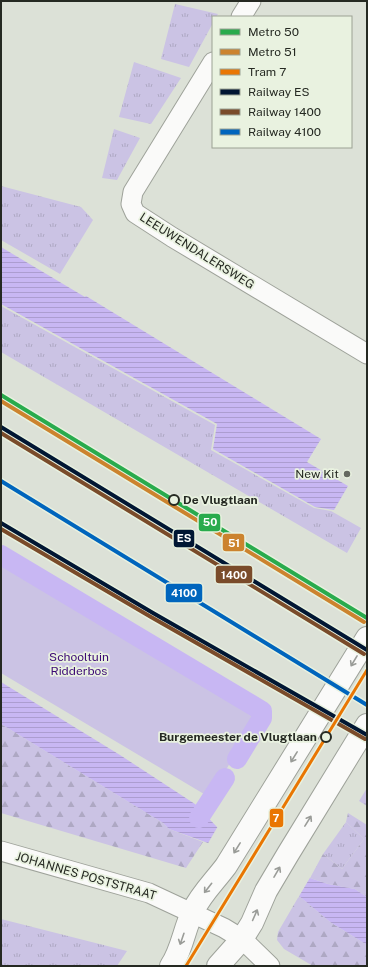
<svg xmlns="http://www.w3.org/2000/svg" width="368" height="967" font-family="'Public Sans',sans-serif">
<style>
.grass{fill:url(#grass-tufts)}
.forest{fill:url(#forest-firs)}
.garden{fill:#cbc3e4}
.water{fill:url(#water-rules)}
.pier{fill:#dce1d7}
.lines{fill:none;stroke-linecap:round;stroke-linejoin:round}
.canal{stroke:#c8b7f3;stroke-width:20}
.minor-casing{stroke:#9ea29a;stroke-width:21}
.secondary-casing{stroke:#9ea29a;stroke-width:24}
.minor{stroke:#fafaf9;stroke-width:19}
.secondary{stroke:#fafaf9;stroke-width:22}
.rail-1-casing{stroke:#e9f2e0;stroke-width:7}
.rail-2-casing{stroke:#e9f2e0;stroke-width:7}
.rail-3-casing{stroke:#e9f2e0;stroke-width:7}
.rail-1{stroke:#011633;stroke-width:4}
.rail-2{stroke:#7a4b2a;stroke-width:4}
.rail-3{stroke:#0065bd;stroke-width:4}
.tram-1-casing{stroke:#e9f2e0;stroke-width:6}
.tram-1{stroke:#e97603;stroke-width:3}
.metro-1-casing{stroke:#e9f2e0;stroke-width:7}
.metro-2-casing{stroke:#e9f2e0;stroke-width:7}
.metro-1{stroke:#29ab4d;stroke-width:4}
.metro-2{stroke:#cc832e;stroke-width:4}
.oneway{stroke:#9a9c98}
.poi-dot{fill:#656961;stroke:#e9f2e0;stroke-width:1.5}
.stop-dot{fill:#e9f2e0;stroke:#252922;stroke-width:2}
.labels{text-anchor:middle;stroke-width:3.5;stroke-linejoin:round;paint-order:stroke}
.street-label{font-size:12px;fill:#252922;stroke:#e9f2e0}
.poi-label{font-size:12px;fill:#252922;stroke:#e9f2e0;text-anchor:end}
.stop-label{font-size:12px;font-weight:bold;fill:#252922;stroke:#e9f2e0;text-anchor:start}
.park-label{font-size:12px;fill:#3c0974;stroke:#e9f2e0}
.line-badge{stroke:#e9f2e0;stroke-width:1.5}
.badge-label{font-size:11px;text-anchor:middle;font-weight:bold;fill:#fff}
</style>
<defs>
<pattern id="grass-tufts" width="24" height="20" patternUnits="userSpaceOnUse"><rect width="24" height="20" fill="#cbc3e4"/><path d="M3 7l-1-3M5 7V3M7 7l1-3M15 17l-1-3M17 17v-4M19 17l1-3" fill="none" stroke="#aea8c3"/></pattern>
<pattern id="forest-firs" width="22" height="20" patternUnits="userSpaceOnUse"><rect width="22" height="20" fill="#cbc3e4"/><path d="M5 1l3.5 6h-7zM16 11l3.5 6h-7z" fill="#aea8c3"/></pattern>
<pattern id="water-rules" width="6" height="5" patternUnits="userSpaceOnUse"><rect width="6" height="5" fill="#c8b7f3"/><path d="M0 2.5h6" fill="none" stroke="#ac9dd0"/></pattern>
</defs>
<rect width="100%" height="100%" fill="#dce1d7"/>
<g class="grass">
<polygon points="175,4 218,14 216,17 213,17 213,23 189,67 161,59"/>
<polygon points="134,62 181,78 151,124 119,117"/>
<polygon points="114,129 140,138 117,180 102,178"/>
<polygon points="1,186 81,207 93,220 60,274 1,240"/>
<polygon points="1,306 215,425 211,450 314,508 331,511 361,528 347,553 1,352"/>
<polygon points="367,788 367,806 359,801"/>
<polygon points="346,822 364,839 342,869 323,854"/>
<polygon points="1,919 127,951 117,966 1,966"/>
</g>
<g class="forest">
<polygon points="1,724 163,823 169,829 203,842 186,868 1,813"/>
<polygon points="348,813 367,825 367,897 355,889 328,884 310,878 323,854 342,869 364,839 346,822"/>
<polygon points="299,896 330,922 367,945 367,966 313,966 284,949 277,940 278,932"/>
</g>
<polygon class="garden" points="1,560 260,715 209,797 1,673"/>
<g class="water">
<polygon points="1,247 85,297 86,296 321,439 307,462 348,486 334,510 315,507 213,449 217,424 1,304"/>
<polygon points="1,682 120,755 195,804 217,827 310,878 328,884 355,889 367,897 367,945 330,922 299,896 208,843 169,829 163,823 1,724"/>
</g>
<polygon class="pier" points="218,826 311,876 298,898 207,845"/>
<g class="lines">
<g class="canal">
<polyline points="1,555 262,711 262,718 237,759"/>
<polyline points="199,818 225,778"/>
</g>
<defs>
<g id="minor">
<polyline points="241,17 251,1"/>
<polyline points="213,62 133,192 131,204 135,213 172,237 367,354"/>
<polyline points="1,851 149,893 224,928 242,939 270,966"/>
</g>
<g id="secondary">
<path d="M171 966C182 950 184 929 193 911 201 894 214 882 226 866L367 638"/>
<polyline points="218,966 242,939 252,923 266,891 288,854 367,725"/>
</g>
</defs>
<use href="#minor" class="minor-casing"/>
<use href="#secondary" class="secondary-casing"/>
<use href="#minor" class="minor"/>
<use href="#secondary" class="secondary"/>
<defs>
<g id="rail-1">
<polyline points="1,427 367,650"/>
<polyline points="1,523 153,613 367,735"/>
</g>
<g id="rail-2">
<polyline points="1,433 364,654"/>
<polyline points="1,529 151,617 365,739"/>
</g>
<polyline id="rail-3" points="1,481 367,705"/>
</defs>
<use href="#rail-1" class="rail-1-casing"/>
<use href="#rail-2" class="rail-2-casing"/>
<use href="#rail-3" class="rail-3-casing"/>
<use href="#rail-1" class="rail-1"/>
<use href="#rail-2" class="rail-2"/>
<use href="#rail-3" class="rail-3"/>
<defs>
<polyline id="tram-1" points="186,966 367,670"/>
</defs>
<use href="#tram-1" class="tram-1-casing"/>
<use href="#tram-1" class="tram-1"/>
<defs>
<polyline id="metro-1" points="1,395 367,618"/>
<polyline id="metro-2" points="1,401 364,622"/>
</defs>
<use href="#metro-1" class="metro-1-casing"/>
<use href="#metro-2" class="metro-2-casing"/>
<use href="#metro-1" class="metro-1"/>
<use href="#metro-2" class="metro-2"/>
</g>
<defs><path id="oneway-shaft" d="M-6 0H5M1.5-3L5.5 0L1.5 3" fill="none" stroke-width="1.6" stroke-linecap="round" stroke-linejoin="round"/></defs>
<g class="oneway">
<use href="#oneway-shaft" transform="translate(354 661) rotate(121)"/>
<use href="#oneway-shaft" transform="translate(294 757) rotate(122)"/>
<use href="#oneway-shaft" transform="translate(308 821) rotate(-58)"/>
<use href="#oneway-shaft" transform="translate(237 848) rotate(122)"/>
<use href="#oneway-shaft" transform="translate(277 872) rotate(-60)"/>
<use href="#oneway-shaft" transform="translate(208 888) rotate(128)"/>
<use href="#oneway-shaft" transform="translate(255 915) rotate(-66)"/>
<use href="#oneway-shaft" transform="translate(182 939) rotate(109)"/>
</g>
<circle class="poi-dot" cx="347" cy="474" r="4"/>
<g class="stop-dot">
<circle cx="174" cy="500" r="5"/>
<circle cx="326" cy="737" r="5"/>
</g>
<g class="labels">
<g class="street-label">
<text transform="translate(197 251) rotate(32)" y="4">LEEUWENDALERSWEG</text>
<text transform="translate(86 876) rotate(16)" y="4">JOHANNES POSTSTRAAT</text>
</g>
<g class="poi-label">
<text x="339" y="478">New Kit</text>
</g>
<g class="stop-label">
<text x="183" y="504">De Vlugtlaan</text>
<text x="317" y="741" text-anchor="end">Burgemeester de Vlugtlaan</text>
</g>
<g class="park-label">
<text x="79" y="661">Schooltuin<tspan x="79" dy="14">Ridderbos</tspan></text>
</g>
</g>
<g class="line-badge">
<rect x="198" y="513" width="23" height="19" rx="4" fill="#29ab4d"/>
<rect x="173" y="529" width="22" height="19" rx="4" fill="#011633"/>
<rect x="222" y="533" width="23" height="19" rx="4" fill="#cc832e"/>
<rect x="215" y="565" width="38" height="19" rx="4" fill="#7a4b2a"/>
<rect x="165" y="583" width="38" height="20" rx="4" fill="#0065bd"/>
<rect x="269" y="808" width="15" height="20" rx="4" fill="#e97603"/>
</g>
<g class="badge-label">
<text x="210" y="526">50</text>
<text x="184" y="542">ES</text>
<text x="234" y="547">51</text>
<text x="234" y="579">1400</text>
<text x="184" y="597">4100</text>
<text x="276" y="822">7</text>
</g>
<rect width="368" height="967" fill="none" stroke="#252922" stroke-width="4"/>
<rect x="212" y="16" width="140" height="132" fill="#e9f2e0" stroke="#9ba294"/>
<rect x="220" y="29" width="20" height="6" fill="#29ab4d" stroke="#9ba294"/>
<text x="248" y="36" font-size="12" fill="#252922">Metro 50</text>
<rect x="220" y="49" width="20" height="6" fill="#cc832e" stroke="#9ba294"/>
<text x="248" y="56" font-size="12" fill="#252922">Metro 51</text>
<rect x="220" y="69" width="20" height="6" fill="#e97603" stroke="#9ba294"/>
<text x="248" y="76" font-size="12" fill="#252922">Tram 7</text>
<rect x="220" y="89" width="20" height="6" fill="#011633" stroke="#9ba294"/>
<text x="248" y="96" font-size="12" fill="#252922">Railway ES</text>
<rect x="220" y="109" width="20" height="6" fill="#7a4b2a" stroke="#9ba294"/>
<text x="248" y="116" font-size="12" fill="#252922">Railway 1400</text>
<rect x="220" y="129" width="20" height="6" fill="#0065bd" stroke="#9ba294"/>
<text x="248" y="136" font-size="12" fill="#252922">Railway 4100</text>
</svg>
